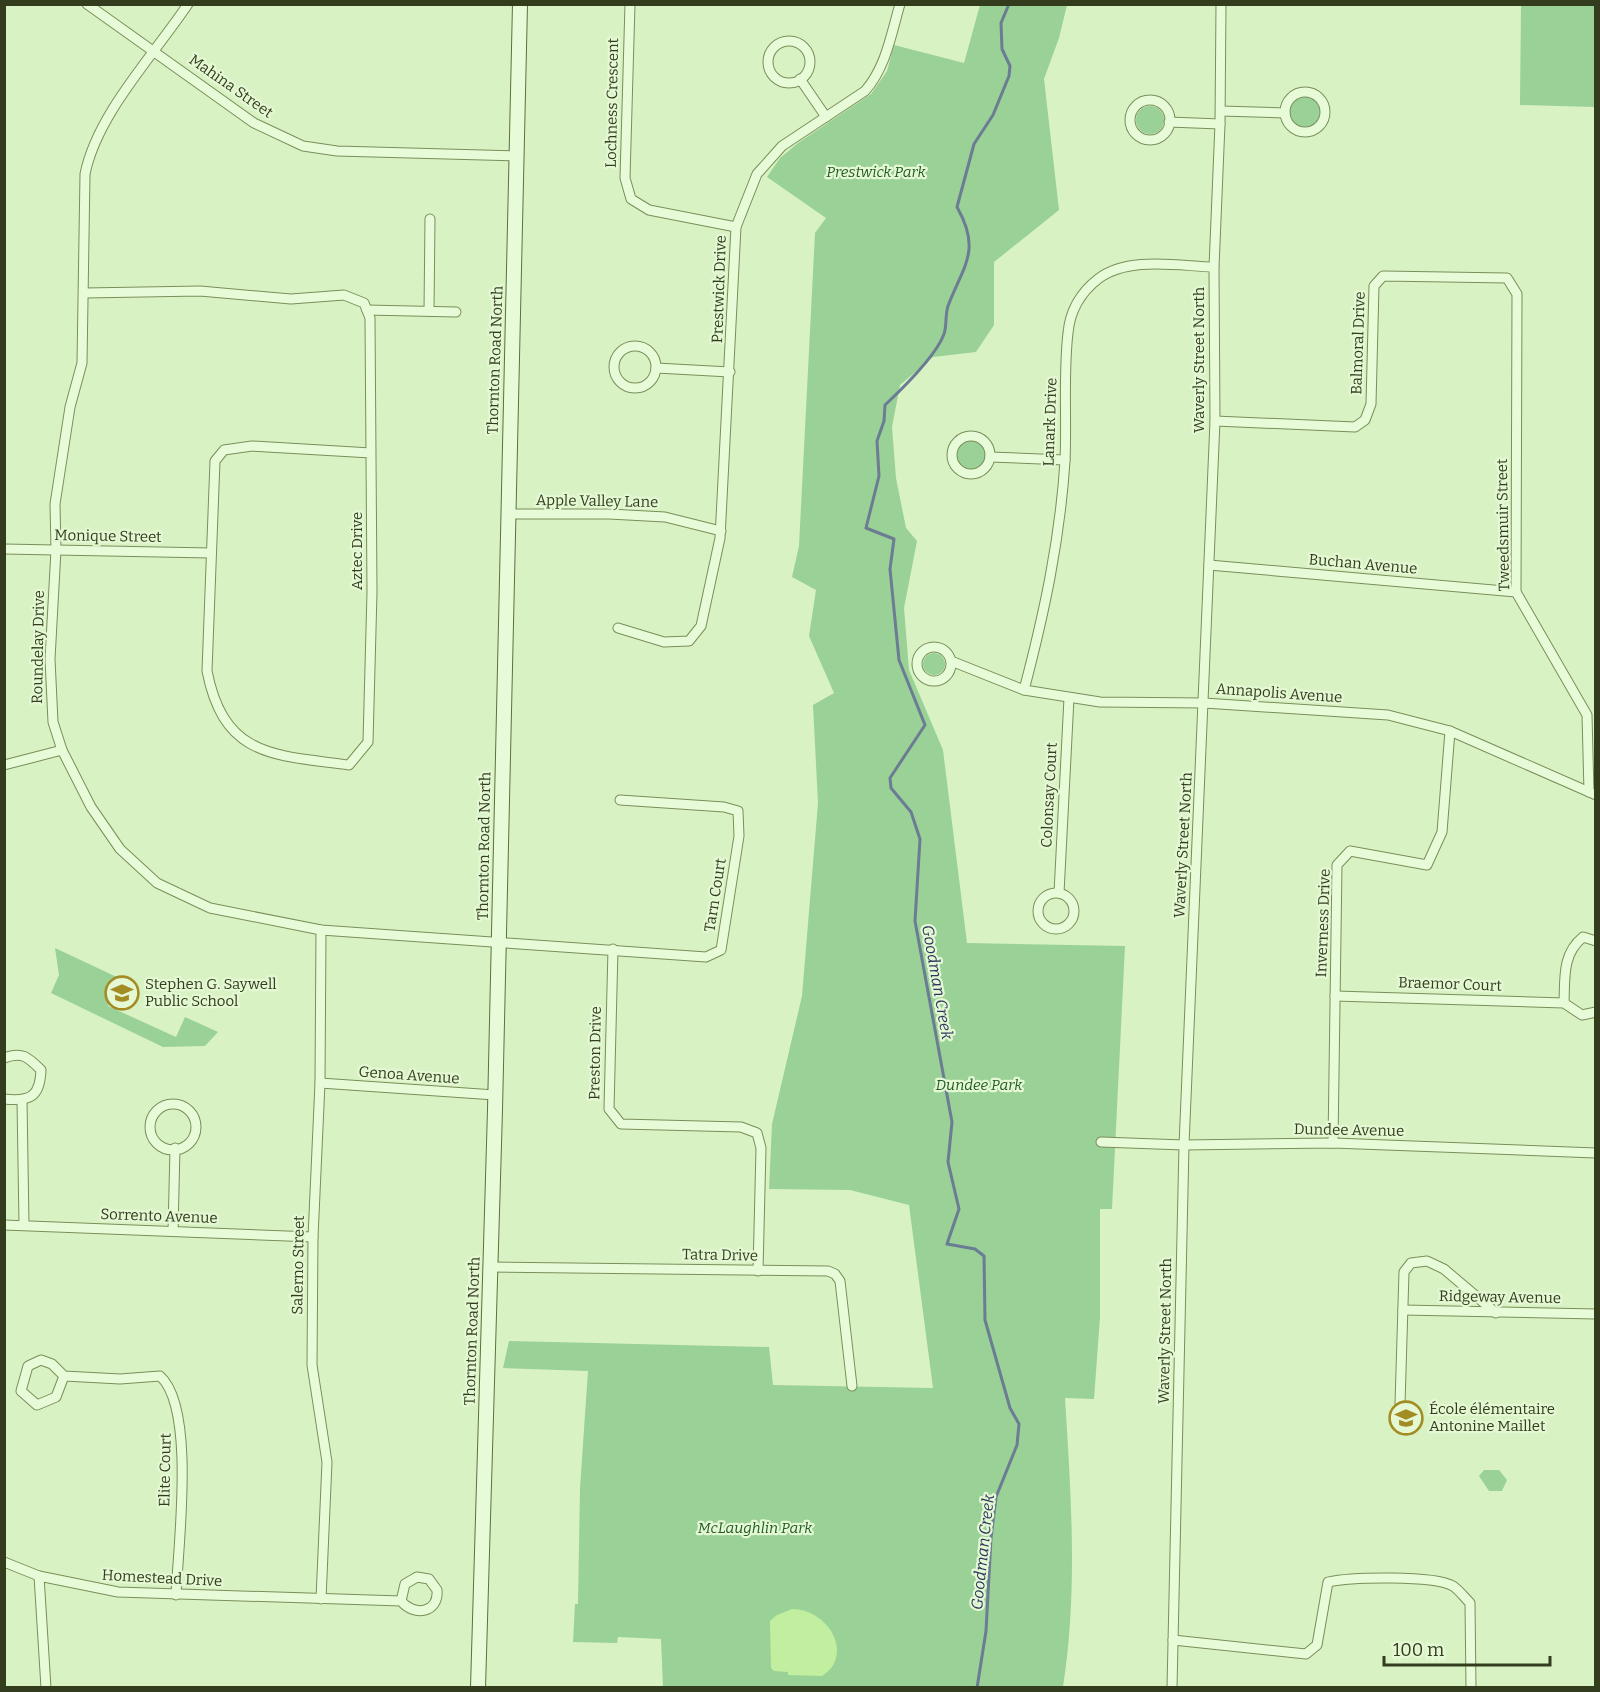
<svg xmlns="http://www.w3.org/2000/svg" width="1600" height="1692" font-family="Bitter,serif">
<style>
.green{fill:#99d196}
.sand{fill:#c1ef9f}
.lines{fill:none;stroke-linecap:round;stroke-linejoin:round}
.stream{stroke:#6b7c94;stroke-width:3}
.minor-casing{stroke:#7a8e58;stroke-width:11}
.secondary-casing{stroke:#5e703b;stroke-width:16}
.minor{stroke:#e8fbd8;stroke-width:9}
.secondary{stroke:#e8fbd8;stroke-width:14}
.labels{text-anchor:middle;stroke-width:4.5;stroke-linejoin:round;paint-order:stroke}
.street-label{font-size:15px;fill:#333d1e;stroke:#e4f8d4}
.park-label{font-size:15px;font-style:italic;fill:#225b27;stroke:#e4f8d4}
.poi-label{font-size:15px;fill:#333d1e;stroke:#e4f8d4;text-anchor:start}
.water-label{font-size:16px;font-style:italic;fill:#2c375e;stroke:#e4f8d4}
</style>
<rect width="100%" height="100%" fill="#d9f2c4"/>
<g class="green">
<path d="M980 5H1067L1059 38 1044 79 1059 210 994 262V325L976 352 933 357 900 385 892 427 896 478 906 528 917 541 904 608 909 670 943 750 967 943 1125 946 1112 1209H1100V1317L1094 1399 1065 1398C1071 1495 1078 1591 1063 1687H663L661 1639 618 1637 617 1643 573 1642 575 1604H578L580 1488 588 1371 503 1368 509 1341 769 1347 773 1385 933 1388 909 1205 850 1190 769 1189 772 1124 802 996 818 803 813 705 834 693 809 636 816 590 792 577 799 546 815 233 826 218 767 177 780 158 798 143 871 94 887 71 894 45 964 63Z"/>
<polygon points="1521,5 1595,5 1595,107 1520,105"/>
<circle cx="1305" cy="112" r="15"/>
<circle cx="1150" cy="120" r="14"/>
<circle cx="971" cy="455" r="15"/>
<circle cx="934" cy="664" r="11"/>
<polygon points="55,948 121,979 108,1006 176,1037 185,1017 218,1032 205,1046 163,1047 51,993 59,975"/>
<polygon points="1484,1470 1499,1470 1507,1480 1502,1491 1489,1491 1479,1476"/>
</g>
<path class="sand" d="M792 1609C829 1609 855 1656 822 1676L788 1675V1672L774 1671 771 1668 770 1621 777 1615Z"/>
<g class="lines">
<path class="stream" d="M977 1688 986 1631 991 1538 996 1497 1017 1445 1019 1424 1010 1408 985 1320 984 1256 975 1249 947 1244 959 1209 948 1162 952 1122 915 921 920 839 911 812 891 788 890 778 925 725 899 660 890 569 894 539 866 528 879 476 877 441 884 421 885 405C902 389 936 356 944 334 947 325 945 315 948 306 963 266 982 251 957 207L974 144 993 115 1009 76 1010 66 1002 49 1001 23 1009 4"/>
<defs>
<g id="minor">
<polyline points="87,4 254,123 303,146 337,151 517,156"/>
<path d="M188 4C154 55 97 114 85 174L82 363 70 407 55 504 56 550 50 659 53 722 62 750 91 807 120 849 157 883 210 908 321 930 706 957 721 950 739 836 738 811 724 807 620 800"/>
<polyline points="630,4 625,178 631,199 649,210 736,227"/>
<circle cx="789" cy="62" r="21"/>
<polyline points="800,79 826,117"/>
<circle cx="1305" cy="112" r="20"/>
<circle cx="1150" cy="120" r="20"/>
<polyline points="1221,111 1285,113"/>
<polyline points="1169,122 1220,124"/>
<path d="M85 293 200 291 291 299 344 295 364 303 370 318 372 592 368 742 349 765C275 755 224 758 207 671L215 461 224 450 252 446 371 453"/>
<polyline points="367,310 456,312"/>
<polyline points="429,311 430,219"/>
<circle cx="635" cy="367" r="21"/>
<polyline points="656,368 730,372"/>
<polyline points="1215,421 1355,427 1365,420 1371,404 1374,286 1383,276 1507,278 1517,294 1516,592 1587,715 1589,792"/>
<circle cx="971" cy="455" r="19"/>
<polyline points="990,457 1065,460"/>
<polyline points="508,514 609,514 665,517 721,531"/>
<polyline points="4,549 211,553"/>
<polyline points="1209,565 1516,592"/>
<path d="M618 628 664 642 689 641 701 626 720 538 736 227 757 174 782 146 865 91C886 67 891 35 900 4"/>
<circle cx="934" cy="664" r="17"/>
<polyline points="951,661 1024,690 1100,702 1204,703 1388,715 1450,731 1596,795"/>
<path d="M1024 690C1044 614 1060 540 1065 461 1067 419 1063 375 1068 333 1070 311 1080 293 1098 279 1128 256 1178 266 1214 267"/>
<polyline points="4,765 62,750"/>
<polyline points="1059,893 1069,698"/>
<circle cx="1056" cy="911" r="18"/>
<polyline points="321,930 320,1083 313,1237 312,1365 327,1462 321,1599"/>
<polyline points="613,949 609,1109 621,1124 741,1127 757,1133 761,1148 758,1271"/>
<polyline points="1335,996 1564,1003 1582,1015 1596,1012"/>
<path d="M1564 1003C1565 978 1562 954 1583 937L1596 941"/>
<path d="M4 1058C22 1051 28 1057 41 1070 40 1096 31 1102 4 1099"/>
<polyline points="320,1083 495,1095"/>
<polyline points="22,1100 24,1225"/>
<circle cx="173" cy="1127" r="23"/>
<polyline points="1101,1142 1184,1145 1333,1143 1596,1153"/>
<polyline points="1333,1143 1337,865 1350,851 1427,865 1442,832 1450,731"/>
<polyline points="4,1225 313,1237"/>
<polyline points="173,1231 175,1148"/>
<polyline points="490,1267 828,1271 835,1274 840,1281 852,1386"/>
<polyline points="1403,1310 1596,1314"/>
<path d="M64 1376 56 1397 37 1405 21 1391 28 1366 41 1360 52 1364 64 1376 120 1379 160 1376C196 1408 178 1546 176 1595"/>
<polyline points="1400,1404 1404,1272 1411,1263 1427,1261 1444,1269 1496,1313"/>
<path d="M4 1562 39 1576 118 1592 401 1601C414 1617 439 1613 437 1590L429 1579 417 1577 405 1584 401 1601"/>
<polyline points="39,1576 46,1688"/>
<path d="M1173 1640 1306 1654 1317 1645 1328 1582C1351 1577 1433 1575 1453 1586 1459 1590 1465 1598 1470 1603L1471 1688"/>
<polyline points="1172,1688 1184,1145 1215,421 1214,267 1220,124 1221,4"/>
</g>
<polyline id="secondary" points="478,1688 495,1110 520,4"/>
</defs>
<use href="#minor" class="minor-casing"/>
<use href="#secondary" class="secondary-casing"/>
<use href="#minor" class="minor"/>
<use href="#secondary" class="secondary"/>
</g>
<defs>
<symbol id="school-ring" viewBox="-11 -11 22 22"><circle r="9.5" fill="#e4f8d4" stroke="#a28c23" stroke-width="1.5"/><path d="M0-5L7-2L0 1L-7-2ZM-4 1L0 2.5L4 1V4Q0 6-4 4Z" fill="#a28c23"/></symbol>
</defs>
<g fill-rule="evenodd">
<use href="#school-ring" x="103" y="974" width="38" height="38"/>
<use href="#school-ring" x="1387" y="1399" width="38" height="38"/>
</g>
<g class="labels">
<g class="street-label">
<text transform="translate(231 86) rotate(35)" y="5">Mahina Street</text>
<text transform="translate(612 103) rotate(-89)" y="5">Lochness Crescent</text>
<text transform="translate(719 289) rotate(-88)" y="5">Prestwick Drive</text>
<text transform="translate(1358 343) rotate(-88)" y="5">Balmoral Drive</text>
<text transform="translate(495 360) rotate(-88)" y="5">Thornton Road North</text>
<text transform="translate(1199 360) rotate(-90)" y="5">Waverly Street North</text>
<text transform="translate(1050 422) rotate(-88)" y="5">Lanark Drive</text>
<text transform="translate(597 501) rotate(1)" y="5">Apple Valley Lane</text>
<text transform="translate(1503 525) rotate(-91)" y="5">Tweedsmuir Street</text>
<text transform="translate(108 536) rotate(1)" y="5">Monique Street</text>
<text transform="translate(357 551) rotate(-90)" y="5">Aztec Drive</text>
<text transform="translate(1363 564) rotate(5)" y="5">Buchan Avenue</text>
<text transform="translate(38 647) rotate(-89)" y="5">Roundelay Drive</text>
<text transform="translate(1279 693) rotate(4)" y="5">Annapolis Avenue</text>
<text transform="translate(1049 795) rotate(-87)" y="5">Colonsay Court</text>
<text transform="translate(1183 845) rotate(-87)" y="5">Waverly Street North</text>
<text transform="translate(484 846) rotate(-89)" y="5">Thornton Road North</text>
<text transform="translate(715 895) rotate(-81)" y="5">Tarn Court</text>
<text transform="translate(1323 923) rotate(-88)" y="5">Inverness Drive</text>
<text transform="translate(1450 984) rotate(2)" y="5">Braemor Court</text>
<text transform="translate(595 1053) rotate(-89)" y="5">Preston Drive</text>
<text transform="translate(409 1075) rotate(4)" y="5">Genoa Avenue</text>
<text transform="translate(1349 1130) rotate(1)" y="5">Dundee Avenue</text>
<text transform="translate(159 1216) rotate(2)" y="5">Sorrento Avenue</text>
<text transform="translate(720 1255) rotate(1)" y="5">Tatra Drive</text>
<text transform="translate(298 1265) rotate(-89)" y="5">Salerno Street</text>
<text transform="translate(1500 1297) rotate(1)" y="5">Ridgeway Avenue</text>
<text transform="translate(472 1331) rotate(-88)" y="5">Thornton Road North</text>
<text transform="translate(1165 1331) rotate(-89)" y="5">Waverly Street North</text>
<text transform="translate(165 1470) rotate(-89)" y="5">Elite Court</text>
<text transform="translate(162 1578) rotate(3)" y="5">Homestead Drive</text>
</g>
<g class="park-label">
<text x="876" y="177">Prestwick Park</text>
<text x="979" y="1090">Dundee Park</text>
<text x="755" y="1533">McLaughlin Park</text>
</g>
<g class="poi-label">
<text x="145" y="989">Stephen G. Saywell<tspan x="145" dy="17">Public School</tspan></text>
<text x="1429" y="1414">École élémentaire<tspan x="1429" dy="17">Antonine Maillet</tspan></text>
</g>
<g class="water-label">
<text transform="translate(938 982) rotate(80)" y="6">Goodman Creek</text>
<text transform="translate(982 1552) rotate(-84)" y="6">Goodman Creek</text>
</g>
</g>
<rect width="1600" height="1692" fill="none" stroke="#333d1e" stroke-width="12"/>
<path d="M1384 1656v9h166v-9" fill="none" stroke="#333d1e" stroke-width="3"/>
<text x="1393" y="1656" font-size="18" fill="#333d1e" stroke="#e4f8d4" stroke-width="4.5" paint-order="stroke">100 m</text>
</svg>
